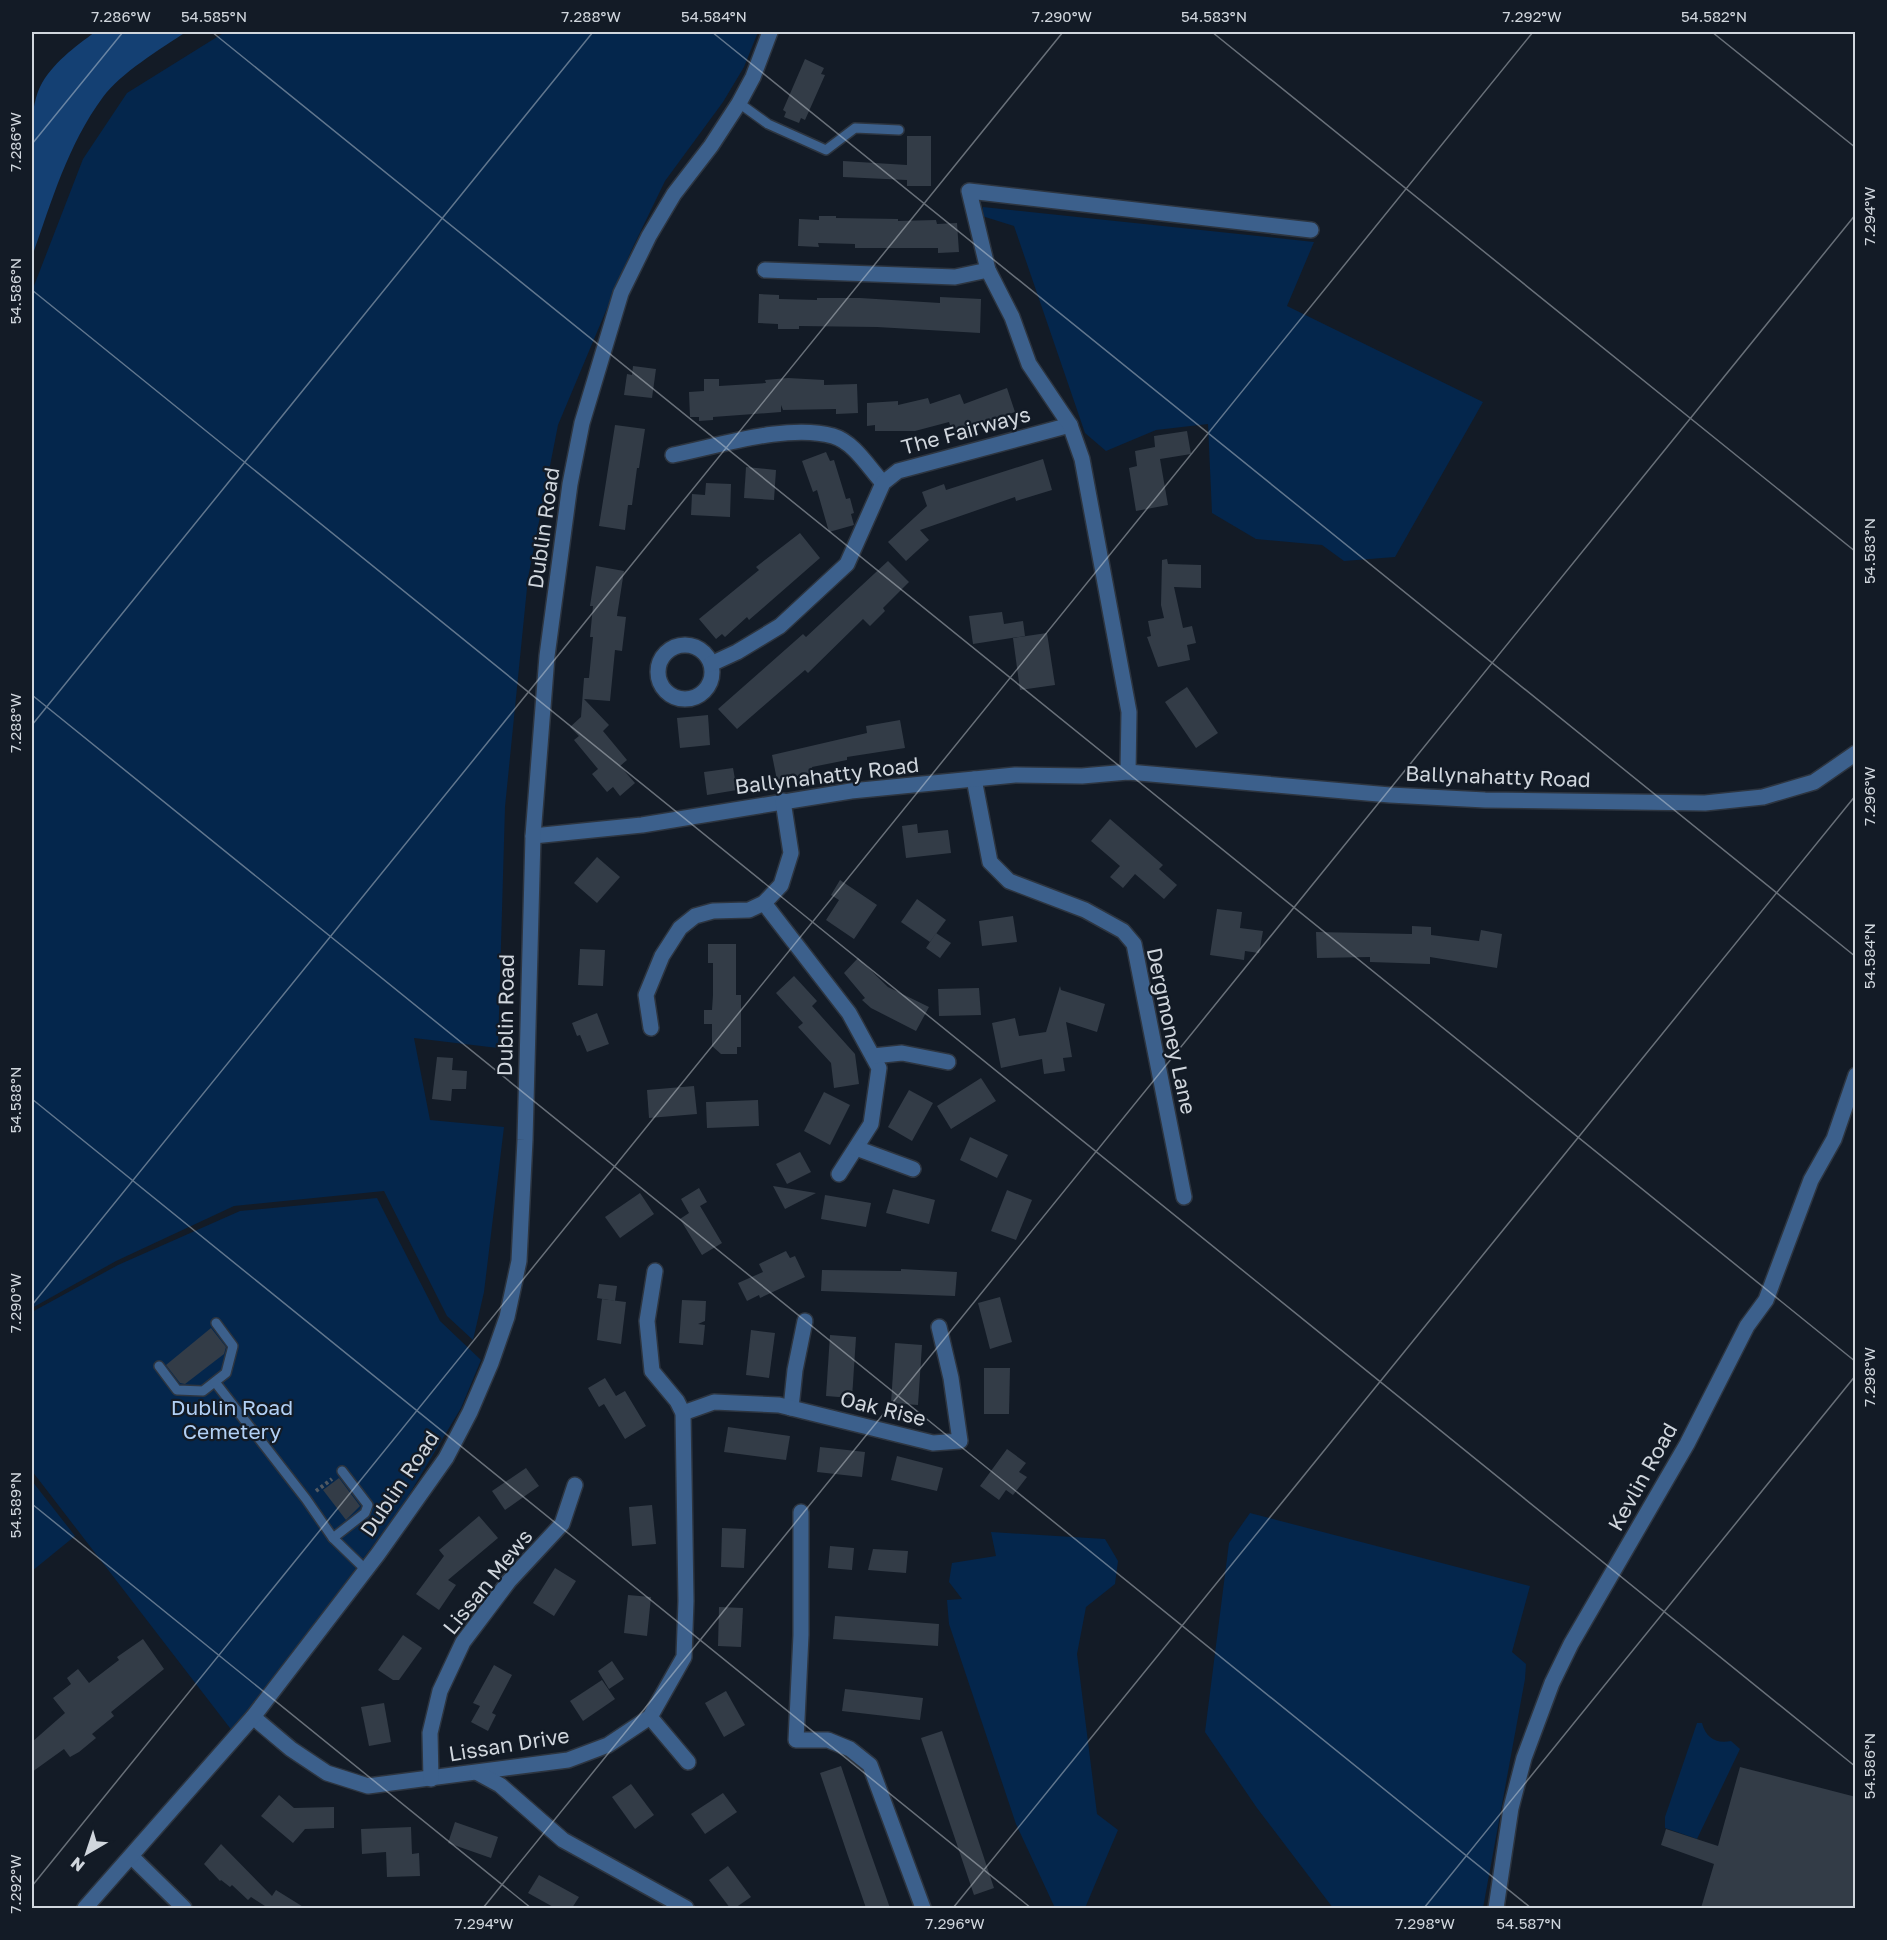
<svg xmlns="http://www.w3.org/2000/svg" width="1887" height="1940" font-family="'Golos Text',sans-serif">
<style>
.green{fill:#04264c}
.water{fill:#144073}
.building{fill:#333c47}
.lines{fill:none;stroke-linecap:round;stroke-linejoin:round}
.service-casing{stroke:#2d3540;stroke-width:12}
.minor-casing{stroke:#2d3540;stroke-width:18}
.tertiary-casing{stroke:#2d3540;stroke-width:18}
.path{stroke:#515962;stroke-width:4;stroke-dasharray:3 3;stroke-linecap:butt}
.service{stroke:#3c608c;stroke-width:9}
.minor{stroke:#3c608c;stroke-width:15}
.tertiary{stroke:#3c608c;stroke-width:15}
.ticks{fill:none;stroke:#d0d6dd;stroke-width:1.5;stroke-opacity:0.45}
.labels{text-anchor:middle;stroke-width:4.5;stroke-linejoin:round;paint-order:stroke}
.street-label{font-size:21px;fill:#d0d6dd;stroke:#131b26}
.park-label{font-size:21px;fill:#b2d0f5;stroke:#131b26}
.neatline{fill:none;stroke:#d0d6dd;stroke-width:2}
.ticks-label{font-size:15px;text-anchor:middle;fill:#d0d6dd}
</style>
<rect width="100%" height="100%" fill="#131b26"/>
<g class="green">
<polygon points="225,32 758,32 744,67 723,102 665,181 631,251 558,425 528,578 505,807 498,1048 414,1038 430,1120 504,1127 484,1292 473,1340 447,1316 384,1191 234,1206 116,1261 32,1308 32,291 83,159 127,93"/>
<polygon points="983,207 1314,242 1287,306 1483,402 1395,557 1344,561 1322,545 1256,539 1212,513 1208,424 1156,430 1106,451 1085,433 1014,226 982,216"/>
<polygon points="377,1198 440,1321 481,1360 461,1408 401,1508 233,1732 32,1471 32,1312 118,1265 240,1211"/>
<polygon points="32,1481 75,1536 32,1571"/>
<polygon points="1250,1513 1530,1586 1512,1652 1526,1664 1525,1679 1483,1908 1333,1908 1257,1808 1205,1732 1229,1543"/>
<polygon points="991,1532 1105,1539 1118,1561 1115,1584 1086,1607 1077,1654 1097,1814 1118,1830 1085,1908 1055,1908 1016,1824 949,1624 947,1600 962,1599 949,1582 952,1563 996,1556"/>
<path d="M1697 1723H1702C1706 1738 1716 1744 1731 1741L1740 1749 1697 1839 1665 1828V1817Z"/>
</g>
<path class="water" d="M95 32H186C160 49 121 73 103 97 68 144 51 203 32 257 31 217 24 119 40 87 52 63 75 47 95 32Z"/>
<g class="building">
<polygon points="805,59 824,68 821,74 825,75 805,120 801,118 799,123 784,117 786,112 783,110"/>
<polygon points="907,136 931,136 931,186 907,186 907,180 843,177 843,161 907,165"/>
<polygon points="819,216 836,216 836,218 898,219 898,221 936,220 937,224 957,223 959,252 938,253 938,248 855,248 855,244 818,243 819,247 798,246 799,219 819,220"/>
<polygon points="759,294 779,295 779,299 817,300 817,298 860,298 940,303 940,297 981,299 980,333 877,327 799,326 799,329 778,329 778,324 758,323"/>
<polygon points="633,366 656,369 652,398 624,395 627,374 632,375"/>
<polygon points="788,378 824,380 824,385 857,384 858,413 836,414 836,409 783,410 781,405 781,412 713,417 713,420 699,421 699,417 690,417 689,392 704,391 704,379 719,379 719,386 766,383 765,380"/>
<polygon points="1007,388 1015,412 985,423 952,431 949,422 915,431 875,431 875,425 867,426 867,403 898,401 898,405 928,398 930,404 960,394 964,404"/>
<polygon points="615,425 645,429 639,468 637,468 632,505 628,505 625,530 599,526"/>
<polygon points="1187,431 1191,454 1160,459 1168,505 1136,511 1129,468 1137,466 1135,451 1155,447 1154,436"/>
<polygon points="826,452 830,461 834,460 846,499 850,498 854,513 851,514 854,525 829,532 817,490 813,492 802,461"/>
<polygon points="1043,459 1052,490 1016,501 1015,497 920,530 929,540 906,561 888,542 927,506 922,492 944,484 946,490"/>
<polygon points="746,467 776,470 774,500 744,498"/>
<polygon points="706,483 731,484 730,517 691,515 692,494 705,495"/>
<polygon points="800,533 820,558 749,620 747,617 725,637 722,634 716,639 699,619 759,570 756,567"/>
<polygon points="1167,559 1168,564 1201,565 1201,588 1174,587 1183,628 1192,626 1196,643 1187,645 1190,660 1158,667 1147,637 1151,636 1148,621 1164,618 1161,605 1162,560"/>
<polygon points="888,561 909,582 883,608 885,611 870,626 863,619 808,673 805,670 737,729 718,709 803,634 806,637"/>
<polygon points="596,566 624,571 617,616 626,617 622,651 615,650 610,701 584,699 609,725 603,731 627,760 620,766 635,783 620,796 613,787 607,792 592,774 598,769 574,740 579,736 570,727 581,717 584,678 589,678 593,637 590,637 593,606 590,606"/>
<polygon points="1002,612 1004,624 1023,621 1025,636 973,644 969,616"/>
<polygon points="1047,633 1055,685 1020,690 1013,638"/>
<polygon points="1187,687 1218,733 1196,748 1165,702"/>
<polygon points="708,715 710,745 680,748 677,718"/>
<polygon points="900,720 905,748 847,757 847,760 812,767 813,773 777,780 772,755 867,733 866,726"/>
<polygon points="733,768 737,790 707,795 704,772"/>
<polygon points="1110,819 1163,865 1159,869 1177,885 1164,899 1135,874 1123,888 1110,877 1120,866 1091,841"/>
<polygon points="917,824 918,833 948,830 951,853 906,858 902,826"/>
<polygon points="597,857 620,877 597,903 574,883"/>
<polygon points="840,880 877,905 854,939 826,920 839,900 831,895"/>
<polygon points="917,899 946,920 930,942 901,922"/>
<polygon points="1217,909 1242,912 1240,928 1263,931 1259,953 1245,951 1244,960 1210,955"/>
<polygon points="1013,916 1017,942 982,946 979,921"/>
<polygon points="1412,926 1431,927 1431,935 1479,941 1481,930 1502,934 1497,968 1430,957 1430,964 1370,962 1370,957 1317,958 1316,932 1412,934"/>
<polygon points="936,933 951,943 940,958 926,948"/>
<polygon points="708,944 736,944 736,995 741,995 741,1047 737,1047 737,1054 721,1054 712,1046 712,1024 704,1024 704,1010 712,1010 713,995 713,963 708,963"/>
<polygon points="580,949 605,950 603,986 578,985"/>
<polygon points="858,958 888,987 929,1007 916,1031 871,1008 862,1000 865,998 844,973"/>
<polygon points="794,976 817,1001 812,1006 855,1054 859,1084 834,1088 831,1063 798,1027 803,1023 776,993"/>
<polygon points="1060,986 1061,990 1105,1004 1097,1032 1066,1022 1072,1057 1063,1058 1065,1071 1044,1074 1042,1059 1001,1068 992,1023 1015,1018 1019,1036 1046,1032"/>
<polygon points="979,988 981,1015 939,1016 938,989"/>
<polygon points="597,1013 609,1044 587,1052 580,1035 577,1036 572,1023"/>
<polygon points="437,1057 453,1058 452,1070 467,1071 466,1089 452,1089 451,1101 432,1099"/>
<polygon points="981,1078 996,1101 951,1129 937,1106"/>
<polygon points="694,1086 697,1114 649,1118 647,1090"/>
<polygon points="909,1090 933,1103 912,1141 888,1127"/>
<polygon points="824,1092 850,1105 830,1145 804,1131"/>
<polygon points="758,1100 759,1126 707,1128 706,1102"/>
<polygon points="970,1137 1008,1155 997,1178 960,1160"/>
<polygon points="800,1152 811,1172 787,1184 776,1164"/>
<polygon points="773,1186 816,1193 785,1209"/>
<polygon points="699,1188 707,1202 700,1206 722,1243 702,1255 680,1219 692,1211 689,1213 681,1199"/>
<polygon points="893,1189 935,1200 929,1224 886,1213"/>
<polygon points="1007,1190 1032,1200 1016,1240 991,1231"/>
<polygon points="640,1193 654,1214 620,1238 605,1217"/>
<polygon points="825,1195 871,1203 866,1227 821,1219"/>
<polygon points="786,1251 790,1258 795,1256 805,1277 760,1298 759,1295 747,1301 738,1283 763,1272 759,1264"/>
<polygon points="901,1269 957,1272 955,1296 821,1291 822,1270 901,1271"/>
<polygon points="599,1284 617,1286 615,1301 597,1298"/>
<polygon points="1000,1297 1012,1342 990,1349 978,1303"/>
<polygon points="602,1299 626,1302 621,1344 597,1340"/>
<polygon points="682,1300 706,1301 705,1321 698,1324 705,1325 703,1345 679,1343"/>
<polygon points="211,1328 226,1347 224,1354 185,1384 180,1383 166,1365"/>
<polygon points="751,1330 775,1333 769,1378 746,1375"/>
<polygon points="830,1335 856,1337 852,1398 826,1396"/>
<polygon points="895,1343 922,1345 918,1405 891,1403"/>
<polygon points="984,1368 1010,1368 1009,1414 984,1414"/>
<polygon points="605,1378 616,1396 625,1391 646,1426 625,1439 604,1404 599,1407 588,1388"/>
<polygon points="728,1427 790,1436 786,1460 724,1452"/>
<polygon points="820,1447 865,1452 862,1477 817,1472"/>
<polygon points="1007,1449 1026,1463 1019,1472 1027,1477 1013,1495 1006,1490 999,1500 980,1486"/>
<polygon points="897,1456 943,1468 937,1491 891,1480"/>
<polygon points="526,1468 539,1486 505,1510 492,1491"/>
<polygon points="339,1478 360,1506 346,1520 323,1490"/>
<polygon points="652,1505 656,1544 632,1546 629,1507"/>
<polygon points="479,1516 498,1538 448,1580 456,1585 439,1610 416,1594 444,1556 439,1550"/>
<polygon points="722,1528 746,1529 744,1568 721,1567"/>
<polygon points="830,1546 854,1548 852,1570 828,1568"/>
<polygon points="873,1549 908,1551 906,1573 868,1570"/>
<polygon points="555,1568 576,1581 554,1616 533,1603"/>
<polygon points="628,1595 651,1597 647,1636 624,1633"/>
<polygon points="719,1607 743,1608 741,1647 718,1646"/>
<polygon points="835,1616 939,1624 938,1646 833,1639"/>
<polygon points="403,1635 422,1648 399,1680 393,1680 378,1670"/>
<polygon points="143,1639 164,1669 111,1712 114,1716 92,1734 96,1738 79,1752 70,1757 64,1749 32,1772 32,1742 65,1713 53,1698 71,1684 67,1678 78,1669 89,1683 119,1660 117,1657"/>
<polygon points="612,1661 624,1679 609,1689 598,1671"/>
<polygon points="494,1665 512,1675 492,1713 486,1710 496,1715 488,1731 471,1722 480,1706 473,1703"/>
<polygon points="602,1680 615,1699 583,1721 570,1701"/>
<polygon points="845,1689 923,1698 920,1720 842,1711"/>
<polygon points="726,1691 745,1725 724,1737 705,1703"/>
<polygon points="384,1703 391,1742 369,1746 361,1707"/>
<polygon points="942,1731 994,1888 974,1895 921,1738"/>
<polygon points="841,1766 866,1840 890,1908 866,1908 848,1856 820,1773"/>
<polygon points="1740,1767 1856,1797 1856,1908 1701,1908 1714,1864 1661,1845 1666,1829 1718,1846"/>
<polygon points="631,1784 654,1815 635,1829 612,1797"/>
<polygon points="723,1793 737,1812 705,1834 691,1814"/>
<polygon points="279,1795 294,1808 334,1807 334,1828 305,1829 293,1843 261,1816"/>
<polygon points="455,1822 498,1837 491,1858 448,1843"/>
<polygon points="411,1827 412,1854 419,1853 420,1876 387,1877 386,1852 362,1854 361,1829"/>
<polygon points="221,1844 272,1896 276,1890 305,1908 264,1908 265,1906 251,1897 248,1900 232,1885 230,1887 221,1880 220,1881 204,1864"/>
<polygon points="728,1866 751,1897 735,1908 730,1908 709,1880"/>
<polygon points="539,1875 579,1897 572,1908 555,1908 528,1893"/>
</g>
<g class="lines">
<defs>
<g id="service">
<polyline points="739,103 768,124 826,150 855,128 899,130"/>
<polyline points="159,1366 177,1390 203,1391 226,1373 233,1346 216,1323"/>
<polyline points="215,1382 306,1499 333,1538 366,1570"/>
<polyline points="333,1538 365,1513 368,1505 342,1471"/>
</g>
<g id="minor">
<polyline points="765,270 955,277 988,270"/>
<path d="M673 455C719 446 788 423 833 436 854 442 869 468 883 483"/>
<circle cx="685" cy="672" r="27"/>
<polyline points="711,664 737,652 780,626 847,564 883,483 898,471 1070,425"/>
<polyline points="1128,772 1129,712 1082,459 1070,425 1029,364 1012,317 988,270 969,191 1311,230"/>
<polyline points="974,779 990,862 1009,881 1085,910 1123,931 1134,944 1184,1197"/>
<polyline points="533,836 642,825 851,791 1015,775 1082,776 1128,772 1390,795 1485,800 1705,803 1763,797 1814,782 1856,753"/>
<polyline points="764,903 849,1013 879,1068 871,1124 839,1174"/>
<polyline points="651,1028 646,995 662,956 680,928 695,916 713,911 749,910 764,903 781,885 791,853 783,801"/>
<polyline points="873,1056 902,1053 948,1062"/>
<polyline points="856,1148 913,1169"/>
<polyline points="791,1408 795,1370 805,1321"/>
<polyline points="683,1413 714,1402 779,1405 933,1443 960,1441 951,1378 939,1327"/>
<polyline points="801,1512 801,1635 796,1740 828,1740 850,1749 870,1765 923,1908"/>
<polyline points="253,1717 291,1749 327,1773 368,1786 568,1760 608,1745 650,1717 684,1657 686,1601 683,1413 677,1401 652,1371 647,1321 655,1271"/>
<polyline points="650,1717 688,1762"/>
<polyline points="478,1773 500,1785 563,1840 686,1908"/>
<polyline points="431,1779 430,1733 440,1691 463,1642 509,1581 562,1524 575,1485"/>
<polyline points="132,1857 184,1908"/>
<polyline points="1496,1908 1511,1808 1524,1758 1552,1683 1571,1644 1687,1444 1747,1326 1766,1300 1811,1180 1834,1139 1856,1075"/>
</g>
<polyline id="tertiary" points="85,1908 253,1717 378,1554 446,1458 470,1412 491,1363 507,1317 519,1261 525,1140 533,836 547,656 570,484 582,423 621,293 649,236 674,194 711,146 739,103 753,77 770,32"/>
</defs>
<use href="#service" class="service-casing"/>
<use href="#minor" class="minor-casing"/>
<use href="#tertiary" class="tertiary-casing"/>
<polyline class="path" points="316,1491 332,1479"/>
<use href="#service" class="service"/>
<use href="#minor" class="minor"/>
<use href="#tertiary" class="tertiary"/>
</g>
<path class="ticks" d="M212 32 1856 1362M712 32 1856 957M1212 32 1856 552M1712 32 1856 148M32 144 123 32M32 290 1856 1767M32 695 1531 1908M32 725 593 32M32 1099 1031 1908M32 1305 1063 32M32 1504 531 1908M32 1886 1533 32M483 1908 1856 214M953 1908 1856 795M1424 1908 1856 1375"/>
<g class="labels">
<g class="street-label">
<text transform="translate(966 431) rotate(-15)" y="7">The Fairways</text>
<text transform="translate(544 528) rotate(-82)" y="7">Dublin Road</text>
<text transform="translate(827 776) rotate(-7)" y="7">Ballynahatty Road</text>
<text transform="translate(1498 777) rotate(2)" y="7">Ballynahatty Road</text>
<text transform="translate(506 1015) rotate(-89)" y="7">Dublin Road</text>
<text transform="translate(1171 1031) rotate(78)" y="7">Dergmoney Lane</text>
<text transform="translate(883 1409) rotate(14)" y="7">Oak Rise</text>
<text transform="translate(1643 1477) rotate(-61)" y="7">Kevlin Road</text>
<text transform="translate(400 1484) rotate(-56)" y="7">Dublin Road</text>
<text transform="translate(488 1582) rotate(-51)" y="7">Lissan Mews</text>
<text transform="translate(509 1745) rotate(-9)" y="7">Lissan Drive</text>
</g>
<g class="park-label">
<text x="232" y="1415">Dublin Road<tspan x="232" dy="24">Cemetery</tspan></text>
</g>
</g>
<rect width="1887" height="1940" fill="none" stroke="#131b26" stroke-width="66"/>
<g transform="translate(87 1853) rotate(219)" stroke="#131b26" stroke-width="4.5" paint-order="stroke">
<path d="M0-4.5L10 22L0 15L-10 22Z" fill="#d0d6dd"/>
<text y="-9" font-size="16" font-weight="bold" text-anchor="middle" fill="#d0d6dd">N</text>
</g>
<rect x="33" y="33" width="1821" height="1874" class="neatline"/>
<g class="ticks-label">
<text x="121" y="22">7.286°W</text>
<text x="214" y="22">54.585°N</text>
<text x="591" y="22">7.288°W</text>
<text x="714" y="22">54.584°N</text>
<text x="1062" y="22">7.290°W</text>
<text x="1214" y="22">54.583°N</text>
<text x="1532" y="22">7.292°W</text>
<text x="1714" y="22">54.582°N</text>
<text transform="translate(16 142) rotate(-90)" y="5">7.286°W</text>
<text transform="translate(1870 216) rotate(-90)" y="5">7.294°W</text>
<text transform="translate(16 291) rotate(-90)" y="5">54.586°N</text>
<text transform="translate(1870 551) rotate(-90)" y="5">54.583°N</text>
<text transform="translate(16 723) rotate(-90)" y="5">7.288°W</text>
<text transform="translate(1870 796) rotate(-90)" y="5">7.296°W</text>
<text transform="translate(1870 956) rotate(-90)" y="5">54.584°N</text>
<text transform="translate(16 1100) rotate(-90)" y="5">54.588°N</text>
<text transform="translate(16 1303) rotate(-90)" y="5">7.290°W</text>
<text transform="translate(1870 1377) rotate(-90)" y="5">7.298°W</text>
<text transform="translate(16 1505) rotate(-90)" y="5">54.589°N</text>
<text transform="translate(1870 1766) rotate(-90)" y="5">54.586°N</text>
<text transform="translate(16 1884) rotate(-90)" y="5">7.292°W</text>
<text x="484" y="1929">7.294°W</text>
<text x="955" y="1929">7.296°W</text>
<text x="1425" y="1929">7.298°W</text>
<text x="1529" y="1929">54.587°N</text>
</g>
</svg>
